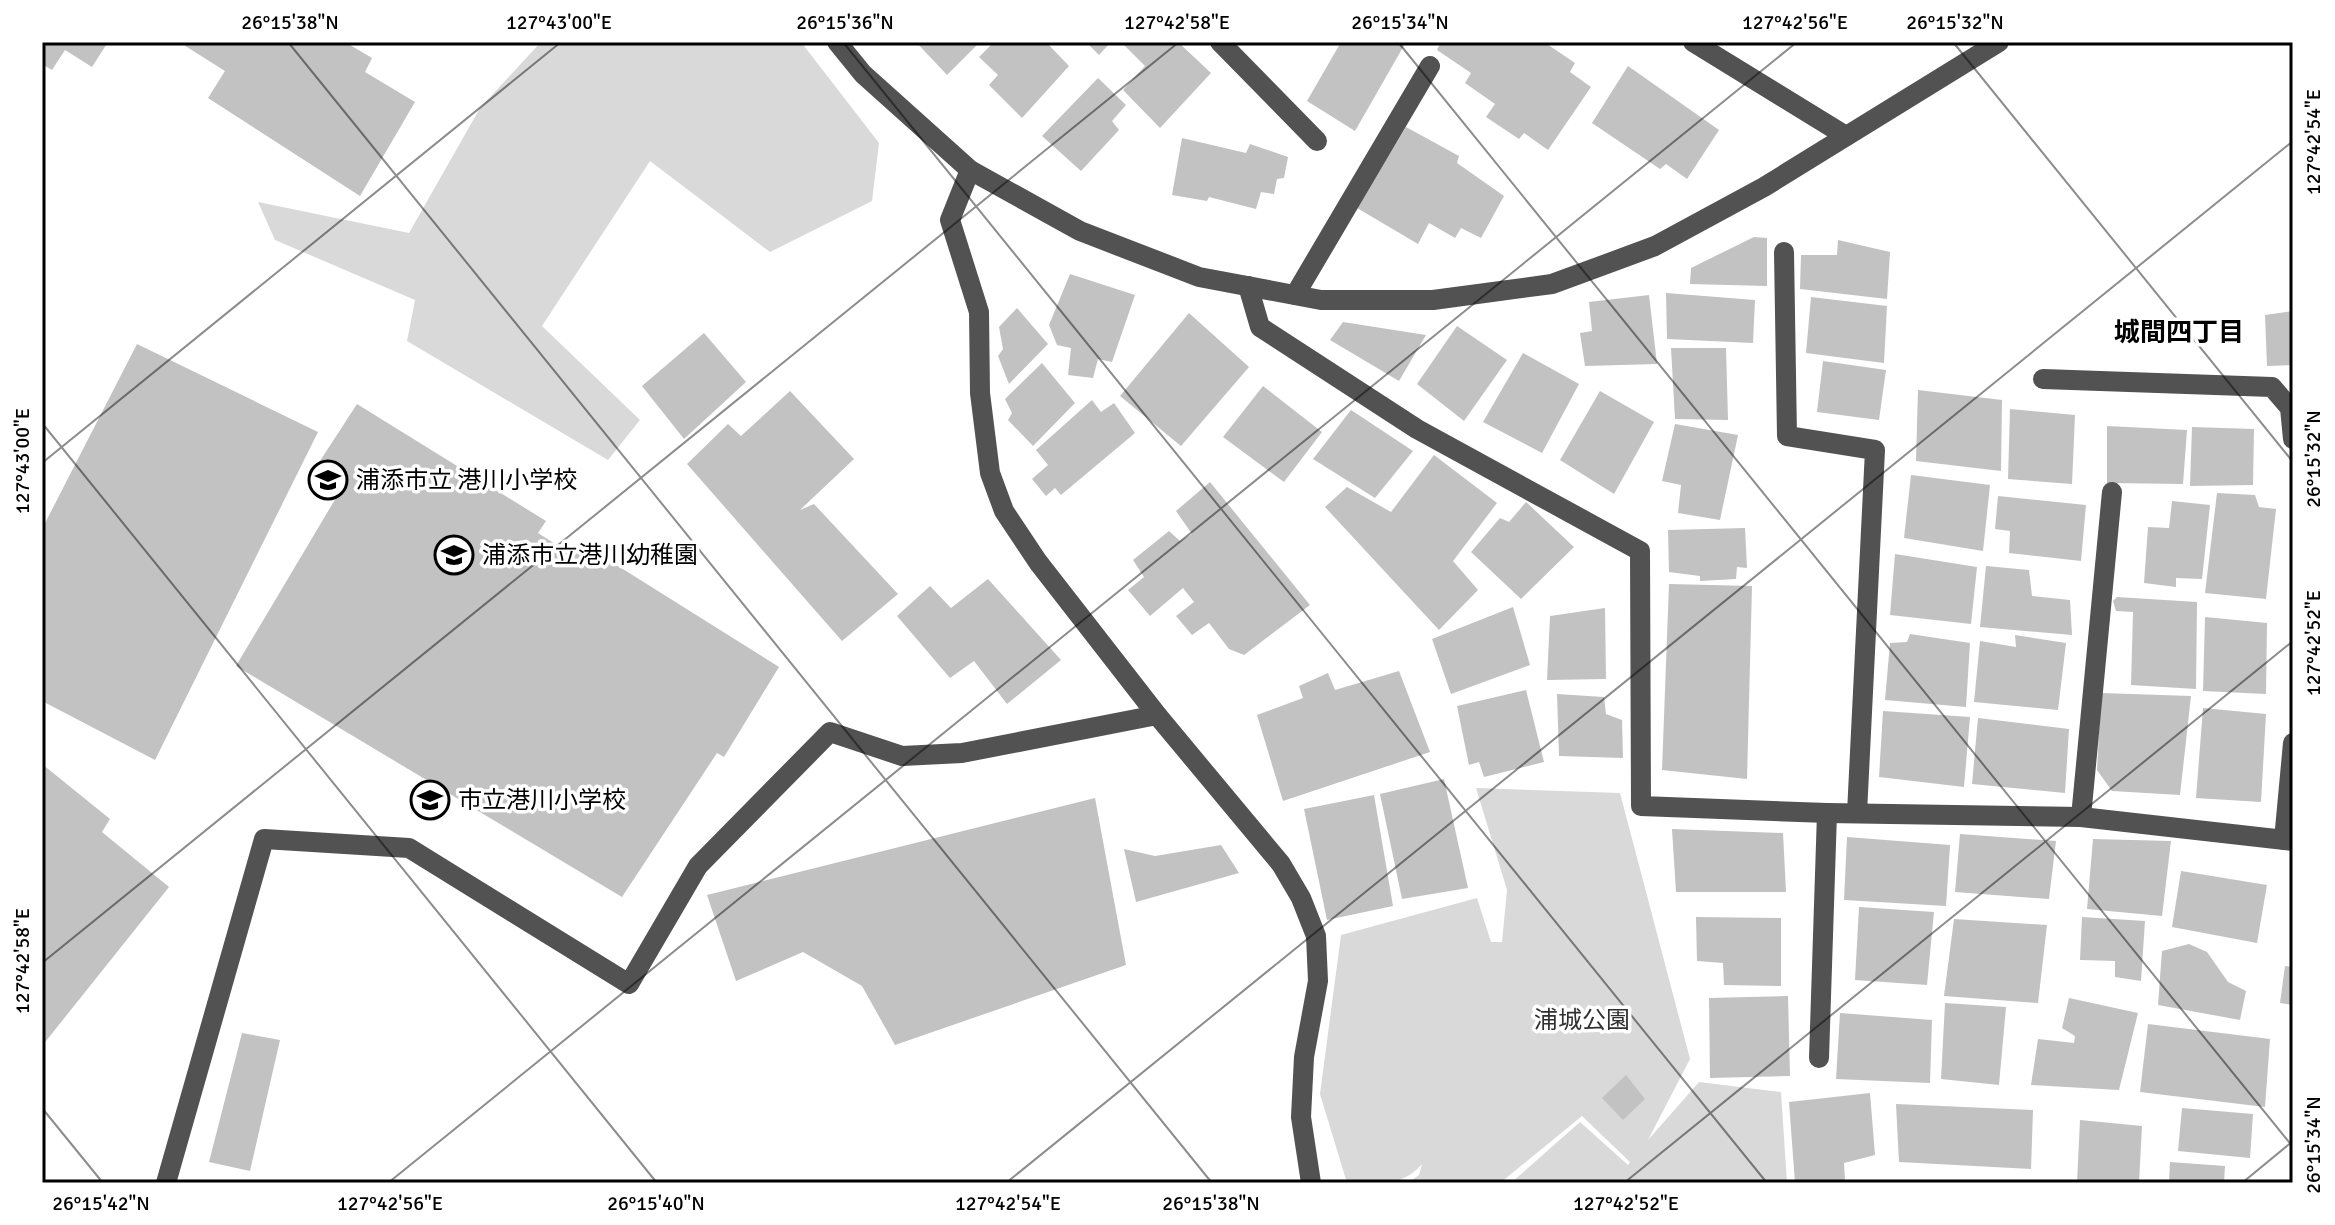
<svg xmlns="http://www.w3.org/2000/svg" width="2335" height="1225" font-family="Signika,'Noto Sans JP',sans-serif">
<style>
.green{fill:#d9d9d9}
.building{fill:#c2c2c2}
.lines{fill:none;stroke-linecap:round;stroke-linejoin:round}
.minor{stroke:#525252;stroke-width:20}
.ticks{fill:none;stroke:#000;stroke-width:2;stroke-opacity:0.45}
.labels{text-anchor:middle;stroke-width:7;stroke-linejoin:round;paint-order:stroke}
.poi-label{font-size:24px;fill:#000;stroke:#fff;text-anchor:start}
.park-label{font-size:24px;fill:#303030;stroke:#fff}
.neighbourhood-label{font-size:26px;font-weight:bold;fill:#000;stroke:#fff}
.neatline{fill:none;stroke:#000;stroke-width:3}
.ticks-label{font-size:20px;text-anchor:middle;fill:#000}
</style>
<rect width="100%" height="100%" fill="#fff"/>
<g class="green">
<polygon points="541,42 801,42 879,143 872,201 770,252 650,161 542,326 640,420 608,460 407,341 415,300 275,240 258,202 409,233 480,108"/>
<path d="M1476 788 1620 793 1690 1059 1648 1140 1699 1082 1781 1092 1787 1183H1511L1580 1122 1628 1165 1630 1162 1582 1116 1500 1183H1408L1419 1175 1422 1164C1402 1188 1375 1183 1347 1183L1320 1094 1341 935 1477 898 1491 942H1502L1507 890Z"/>
</g>
<g class="building">
<polygon points="42,42 108,42 92,67 65,50 52,70 42,64"/>
<polygon points="179,42 345,42 372,58 365,72 415,102 360,196 208,98 225,71"/>
<polygon points="916,42 980,42 947,75"/>
<polygon points="994,42 1046,42 1069,66 1022,118 989,85 998,75 979,57"/>
<polygon points="1086,42 1111,42 1099,55"/>
<polygon points="1126,42 1178,42 1211,73 1160,128 1123,90 1145,66 1124,45"/>
<polygon points="1341,42 1406,42 1355,131 1307,101"/>
<polygon points="1441,42 1544,42 1575,63 1570,72 1591,87 1548,150 1524,133 1519,139 1486,117 1495,104 1465,83 1471,73 1437,50"/>
<polygon points="1628,66 1719,130 1687,179 1666,164 1660,169 1592,123"/>
<polygon points="1098,78 1126,105 1112,121 1119,130 1081,171 1042,136"/>
<polygon points="1406,127 1459,156 1457,163 1504,196 1481,238 1461,228 1455,238 1429,223 1418,244 1357,208"/>
<polygon points="1182,138 1246,153 1250,144 1288,157 1284,178 1277,179 1274,194 1261,192 1256,209 1209,197 1207,201 1172,195"/>
<polygon points="1754,237 1767,238 1767,286 1690,284 1691,268"/>
<polygon points="1838,240 1890,252 1887,299 1800,289 1801,255 1837,255"/>
<polygon points="1070,274 1135,295 1112,362 1098,359 1093,378 1068,375 1071,348 1057,345 1049,325"/>
<polygon points="1666,293 1755,300 1753,343 1667,339"/>
<polygon points="1649,295 1657,364 1585,366 1580,333 1592,331 1589,302"/>
<polygon points="1811,297 1887,306 1884,363 1806,353"/>
<polygon points="1017,308 1048,344 1009,384 998,356 1003,349 999,327"/>
<polygon points="2293,311 2293,365 2267,366 2265,315"/>
<polygon points="1189,313 1249,367 1181,446 1120,396"/>
<polygon points="1343,322 1426,335 1399,381 1330,340"/>
<polygon points="1457,326 1507,360 1464,421 1417,384"/>
<polygon points="704,333 746,382 684,439 642,386"/>
<polygon points="137,344 318,432 155,760 42,701 42,529"/>
<polygon points="1671,348 1726,348 1728,420 1675,419"/>
<polygon points="1523,353 1579,384 1542,453 1483,422"/>
<polygon points="1823,361 1886,370 1879,420 1817,412"/>
<polygon points="1042,363 1075,403 1033,446 1008,420 1012,413 1005,399"/>
<polygon points="1263,386 1322,432 1284,482 1223,437"/>
<polygon points="1918,390 2002,400 2001,471 1916,461"/>
<polygon points="790,391 854,459 800,510 814,504 898,594 842,641 687,464 728,424 741,436"/>
<polygon points="1600,391 1654,422 1614,494 1560,460"/>
<polygon points="1092,400 1101,412 1114,403 1135,433 1061,495 1055,488 1046,496 1032,479 1048,465 1036,450"/>
<polygon points="357,404 546,521 538,533 574,556 583,544 779,667 724,757 717,753 622,897 236,666 346,481 318,464"/>
<polygon points="2010,409 2075,415 2072,484 2008,479"/>
<polygon points="1351,410 1413,451 1375,498 1313,459"/>
<polygon points="1675,424 1738,435 1720,520 1678,513 1681,485 1662,481"/>
<polygon points="2107,426 2187,430 2183,484 2107,483"/>
<polygon points="2192,427 2254,429 2253,485 2190,486"/>
<polygon points="1434,455 1497,503 1453,561 1478,590 1439,630 1325,507 1347,487 1391,512"/>
<polygon points="1911,475 1990,485 1983,551 1904,538"/>
<polygon points="1210,482 1310,605 1244,655 1229,649 1209,623 1192,635 1176,616 1194,602 1183,588 1150,616 1128,590 1144,577 1133,560 1169,531 1180,541 1192,534 1176,511"/>
<polygon points="2217,493 2255,495 2259,507 2276,509 2266,599 2205,593"/>
<polygon points="1998,496 2086,505 2081,561 2009,553 2010,531 1995,529"/>
<polygon points="2172,501 2210,505 2202,579 2176,578 2176,587 2144,583 2148,527 2169,528"/>
<polygon points="1526,502 1574,547 1521,599 1471,552 1500,518 1509,522"/>
<polygon points="1745,528 1747,568 1737,567 1736,579 1700,581 1700,576 1669,572 1668,530"/>
<polygon points="1895,554 1977,567 1971,624 1890,615"/>
<polygon points="1986,566 2029,570 2032,596 2070,600 2072,635 1980,627"/>
<polygon points="988,579 1061,660 1007,704 974,661 950,678 897,616 930,586 951,608"/>
<polygon points="1669,584 1752,586 1747,779 1662,770"/>
<polygon points="2117,597 2197,602 2196,689 2131,685 2133,612 2116,611 2113,601"/>
<polygon points="1513,607 1530,665 1451,694 1432,639"/>
<polygon points="1605,608 1606,679 1547,680 1550,616"/>
<polygon points="2205,617 2267,623 2266,694 2203,691"/>
<polygon points="1910,634 1970,643 1966,707 1885,700 1890,643 1907,642"/>
<polygon points="2015,635 2066,643 2058,710 1974,702 1980,641 2016,647"/>
<polygon points="1399,671 1430,752 1283,801 1257,715 1303,698 1299,686 1328,673 1335,690"/>
<polygon points="1526,690 1544,762 1484,777 1479,762 1469,765 1457,706"/>
<polygon points="2101,693 2191,696 2180,795 2112,791 2097,770"/>
<polygon points="1557,694 1604,697 1606,714 1622,720 1623,758 1559,756"/>
<polygon points="2203,708 2266,714 2261,802 2196,798"/>
<polygon points="1883,711 1970,717 1964,787 1879,777"/>
<polygon points="1978,718 2069,729 2065,793 1972,784"/>
<polygon points="42,764 110,819 102,832 169,887 42,1046"/>
<polygon points="1444,779 1468,888 1402,899 1380,794"/>
<polygon points="1374,795 1393,906 1327,920 1304,809"/>
<polygon points="1095,798 1126,965 895,1045 862,986 803,952 736,981 707,895"/>
<polygon points="1672,829 1783,833 1786,892 1676,892"/>
<polygon points="1960,834 2056,841 2049,899 1955,892"/>
<polygon points="1847,837 1950,845 1946,906 1844,900"/>
<polygon points="2093,839 2171,841 2162,916 2087,909"/>
<polygon points="1221,845 1239,873 1136,902 1124,849 1155,856"/>
<polygon points="2181,871 2267,885 2257,943 2172,927"/>
<polygon points="1859,907 1934,912 1927,985 1855,980"/>
<polygon points="1696,917 1781,918 1781,986 1724,985 1723,963 1697,961"/>
<polygon points="2082,917 2145,921 2141,981 2115,977 2115,961 2080,960"/>
<polygon points="1954,919 2047,925 2038,1003 1944,996"/>
<polygon points="2189,944 2207,952 2228,982 2246,991 2240,1020 2158,1005 2162,951"/>
<polygon points="2285,966 2293,967 2293,1005 2280,1003"/>
<polygon points="1788,996 1790,1076 1710,1078 1709,998"/>
<polygon points="2069,998 2138,1013 2119,1090 2031,1085 2038,1039 2074,1043 2075,1036 2062,1028"/>
<polygon points="1945,1003 2006,1007 1999,1085 1941,1079"/>
<polygon points="1840,1013 1932,1020 1930,1083 1836,1079"/>
<polygon points="2148,1024 2270,1039 2265,1107 2140,1092"/>
<polygon points="242,1033 280,1040 250,1171 209,1162"/>
<polygon points="1626,1075 1645,1099 1623,1120 1602,1098"/>
<polygon points="1870,1093 1875,1155 1844,1163 1845,1180 1795,1183 1789,1102"/>
<polygon points="1896,1104 2033,1110 2031,1169 1899,1162"/>
<polygon points="2182,1108 2253,1114 2250,1158 2178,1151"/>
<polygon points="2080,1120 2142,1126 2139,1183 2077,1183"/>
<polygon points="2170,1162 2225,1166 2224,1183 2169,1183"/>
</g>
<g class="lines">
<g class="minor">
<polyline points="837,42 863,74 970,170 1080,231 1199,277 1321,300 1433,300 1552,284 1655,246 1764,187 1999,42"/>
<polyline points="1220,42 1317,141"/>
<polyline points="1693,42 1846,136"/>
<polyline points="970,170 950,220 979,312 980,393 990,473 1004,511 1038,562 1157,715 1281,864 1301,898 1316,936 1318,981 1304,1057 1301,1117 1311,1183"/>
<polyline points="1784,252 1787,436 1875,450 1857,813"/>
<polyline points="1248,286 1260,327 1417,429 1640,551 1641,806 1827,813 2081,817 2293,841"/>
<polyline points="1295,295 1430,66"/>
<polyline points="2043,379 2272,387 2290,408 2293,439"/>
<polyline points="2081,817 2112,492"/>
<polyline points="2284,840 2293,743"/>
<polyline points="1819,1058 1827,813"/>
<polyline points="166,1183 264,839 409,848 629,984 698,866 830,732 902,756 962,753 1157,715"/>
</g>
</g>
<path class="ticks" d="M288 42 1212 1183M843 42 1767 1183M1398 42 2293 1147M1953 42 2293 462M42 423 657 1183M42 463 561 42M42 963 1179 42M42 1108 103 1183M388 1183 1797 42M1006 1183 2293 141M1624 1183 2293 641M2242 1183 2293 1141"/>
<defs>
<symbol id="school-ring" viewBox="-11 -11 22 22"><circle r="9.5" fill="#fff" stroke="#000" stroke-width="1.5"/><path d="M0-5L7-2L0 1L-7-2ZM-4 1L0 2.5L4 1V4Q0 6-4 4Z" fill="#000"/></symbol>
</defs>
<g fill-rule="evenodd">
<use href="#school-ring" x="306" y="458" width="44" height="44"/>
<use href="#school-ring" x="432" y="533" width="44" height="44"/>
<use href="#school-ring" x="408" y="778" width="44" height="44"/>
</g>
<g class="labels">
<g class="poi-label">
<text x="356" y="488">浦添市立 港川小学校</text>
<text x="482" y="563">浦添市立港川幼稚園</text>
<text x="458" y="808">市立港川小学校</text>
</g>
<g class="park-label">
<text x="1582" y="1028">浦城公園</text>
</g>
<g class="neighbourhood-label">
<text x="2179" y="341">城間四丁目</text>
</g>
</g>
<rect width="2335" height="1225" fill="none" stroke="#ffffff" stroke-width="88"/>
<rect x="44" y="44" width="2247" height="1137" class="neatline"/>
<g class="ticks-label">
<text x="290" y="29">26°15'38"N</text>
<text x="559" y="29">127°43'00"E</text>
<text x="845" y="29">26°15'36"N</text>
<text x="1177" y="29">127°42'58"E</text>
<text x="1400" y="29">26°15'34"N</text>
<text x="1795" y="29">127°42'56"E</text>
<text x="1955" y="29">26°15'32"N</text>
<text transform="translate(2313 142) rotate(-90)" y="7">127°42'54"E</text>
<text transform="translate(2313 459) rotate(-90)" y="7">26°15'32"N</text>
<text transform="translate(22 461) rotate(-90)" y="7">127°43'00"E</text>
<text transform="translate(2313 643) rotate(-90)" y="7">127°42'52"E</text>
<text transform="translate(22 961) rotate(-90)" y="7">127°42'58"E</text>
<text transform="translate(2313 1145) rotate(-90)" y="7">26°15'34"N</text>
<text x="101" y="1210">26°15'42"N</text>
<text x="390" y="1210">127°42'56"E</text>
<text x="656" y="1210">26°15'40"N</text>
<text x="1008" y="1210">127°42'54"E</text>
<text x="1211" y="1210">26°15'38"N</text>
<text x="1626" y="1210">127°42'52"E</text>
</g>
</svg>
